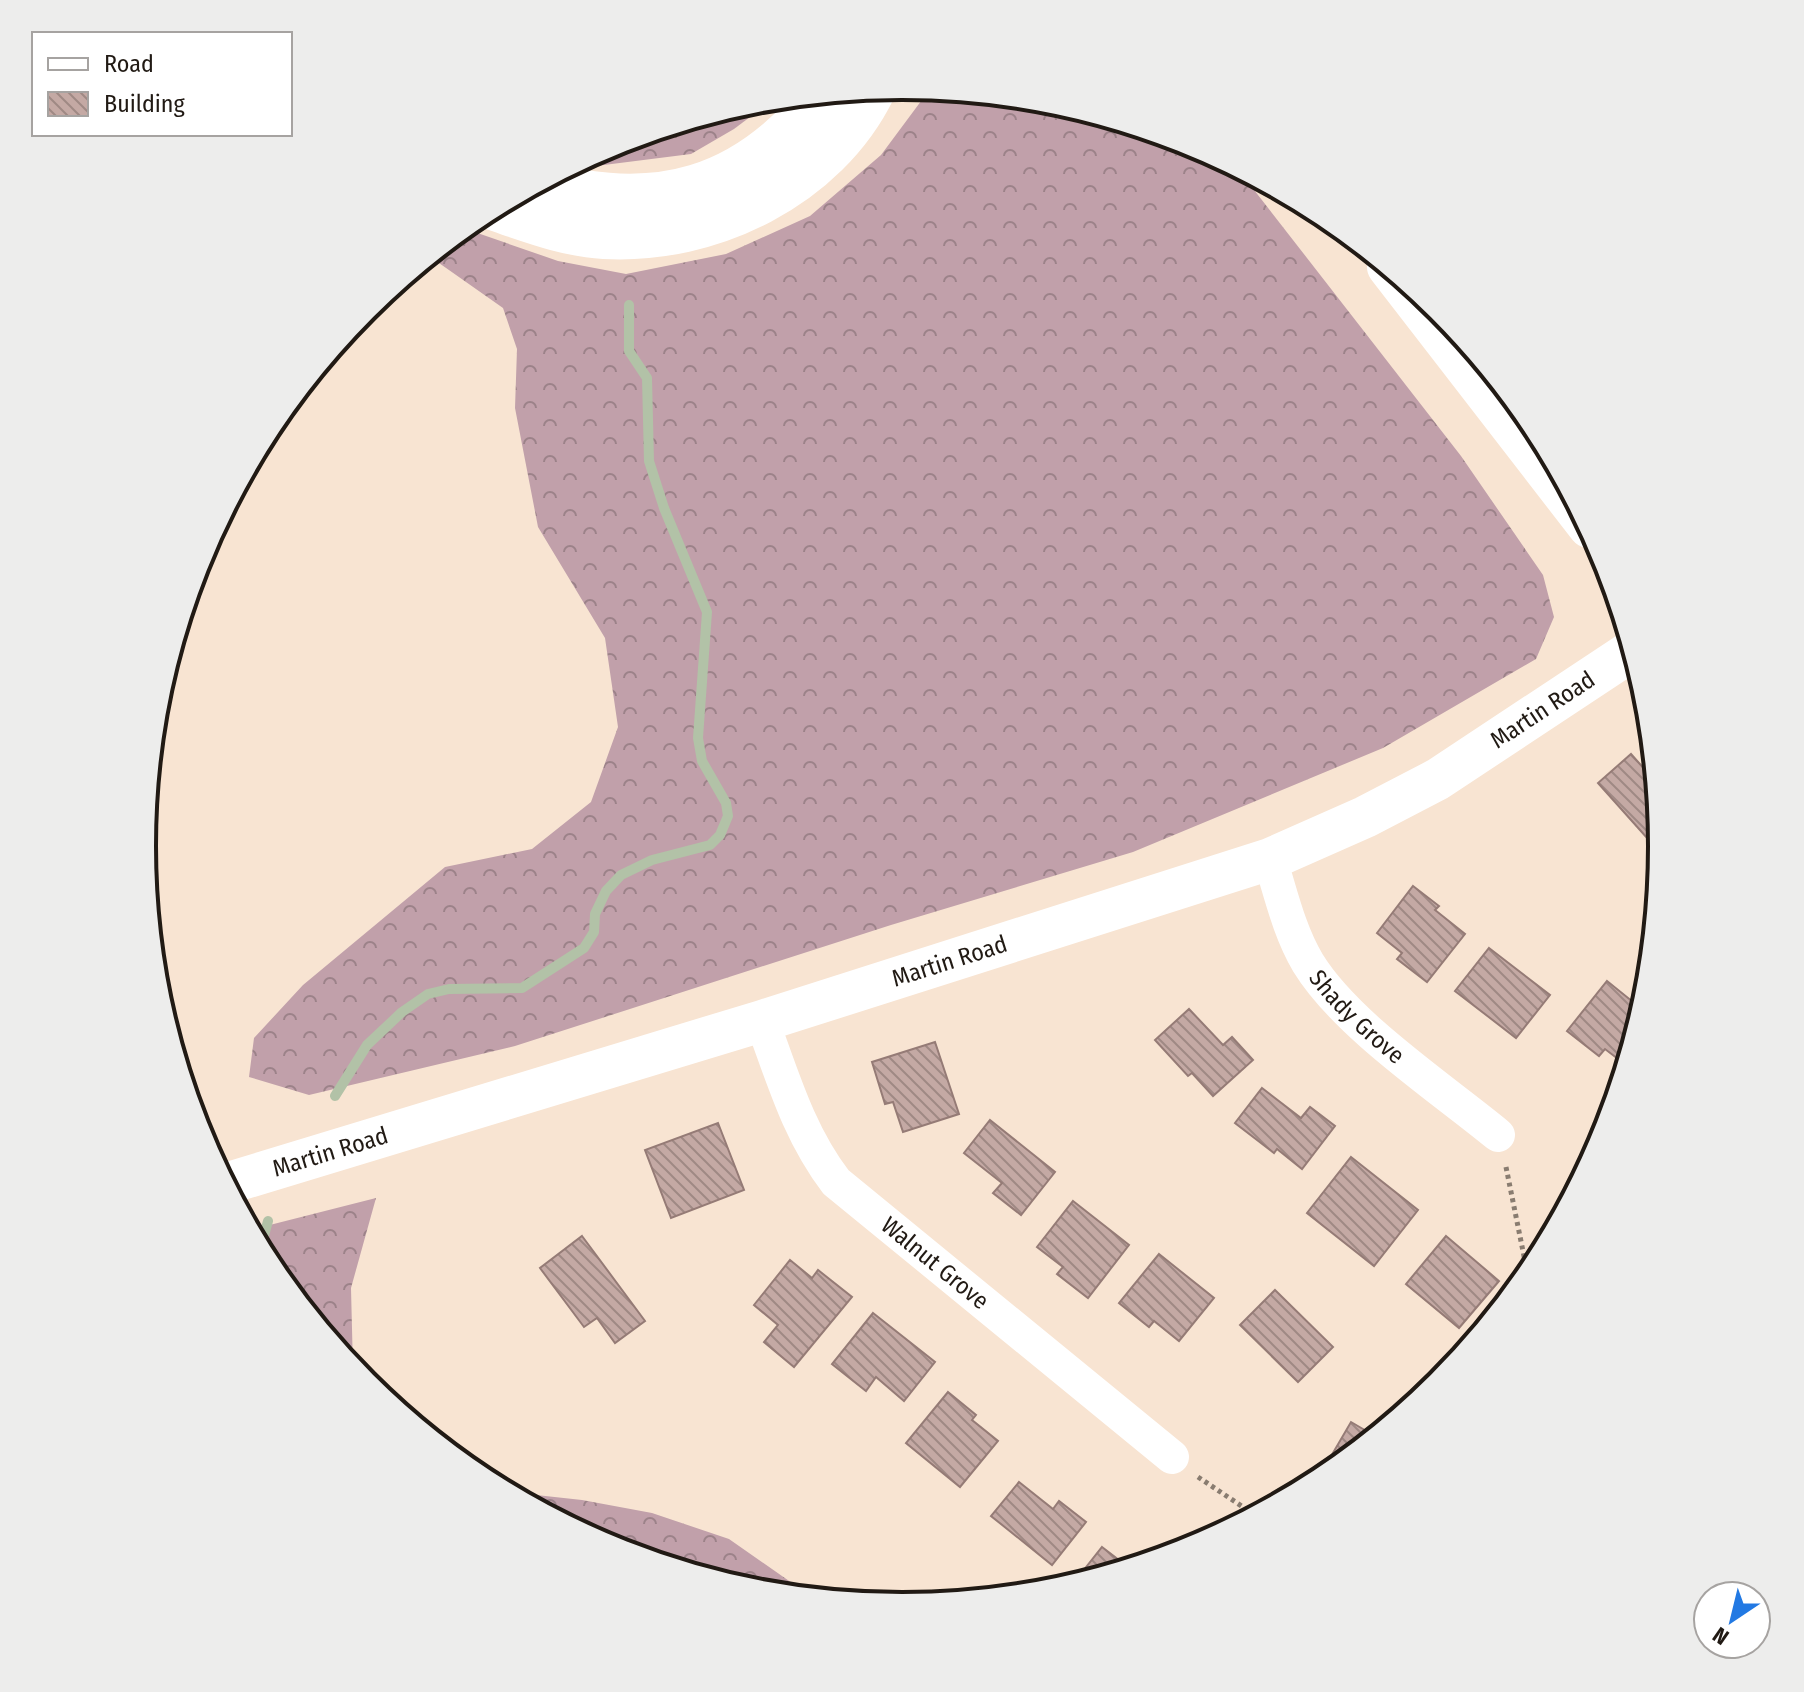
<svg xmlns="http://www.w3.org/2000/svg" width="1804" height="1692" font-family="'Fira Sans Condensed',sans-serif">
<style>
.forest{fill:url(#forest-crowns)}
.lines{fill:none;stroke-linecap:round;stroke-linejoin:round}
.stream{stroke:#b2c2a7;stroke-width:10}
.building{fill:url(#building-back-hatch);stroke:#957b76;stroke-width:2}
.path{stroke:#897c70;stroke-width:5;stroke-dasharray:4 4;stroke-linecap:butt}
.minor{stroke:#fff;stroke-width:34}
.tertiary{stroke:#fff;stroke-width:42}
.motorway{stroke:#fff;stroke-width:44}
.labels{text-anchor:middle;stroke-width:7;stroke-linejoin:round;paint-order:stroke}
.street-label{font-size:24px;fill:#211a14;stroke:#fff}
.rim{fill:none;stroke:#211a14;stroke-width:4}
</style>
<defs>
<pattern id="forest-crowns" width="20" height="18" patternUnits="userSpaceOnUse" patternTransform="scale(2)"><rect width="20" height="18" fill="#c1a0aa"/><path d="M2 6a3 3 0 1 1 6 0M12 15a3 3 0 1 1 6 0" fill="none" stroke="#9c8289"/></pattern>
<pattern id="building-back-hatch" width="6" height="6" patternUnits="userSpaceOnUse" patternTransform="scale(2)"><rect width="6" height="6" fill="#c4a9a4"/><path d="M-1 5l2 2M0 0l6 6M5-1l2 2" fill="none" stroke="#9f8984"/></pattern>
</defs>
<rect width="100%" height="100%" fill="#f8e4d2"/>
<g class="forest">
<polygon points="930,89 1051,101 1193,144 1237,168 1461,456 1543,575 1554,617 1536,659 1383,748 1133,852 891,925 515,1046 309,1095 249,1077 254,1038 303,985 445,867 532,849 591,802 618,727 605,638 538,527 515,408 517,349 503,308 429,256 463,228 558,261 626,274 726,254 810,216 881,155"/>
<polygon points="774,99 734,129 691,154 588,167 577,162 612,144 754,101"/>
<polygon points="376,1198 351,1288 353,1369 270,1268 250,1230"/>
<polygon points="461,1463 518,1493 582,1500 652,1513 729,1539 792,1583 829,1599 753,1591 611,1548 479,1478"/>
</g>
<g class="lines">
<g class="stream">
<polyline points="335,1096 367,1045 402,1012 428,994 449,989 522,988 584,948 594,932 595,914 606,891 621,875 652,860 710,845 720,835 728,816 726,803 702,761 698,738 707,612 664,508 649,461 647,378 629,351 629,305"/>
<polyline points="260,1250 268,1221"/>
</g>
</g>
<g class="building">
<polygon points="1631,754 1656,782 1660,828 1648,839 1598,783"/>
<polygon points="1413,886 1439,906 1435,910 1465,934 1427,982 1397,959 1402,953 1377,933"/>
<polygon points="1489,948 1550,995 1516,1038 1455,991"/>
<polygon points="1607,981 1643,1010 1626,1065 1605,1049 1599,1056 1567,1031"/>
<polygon points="1189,1009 1223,1045 1232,1037 1253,1060 1213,1096 1192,1073 1188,1076 1155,1040"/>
<polygon points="935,1042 959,1114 903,1132 893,1102 885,1104 872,1062"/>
<polygon points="1262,1088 1301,1118 1310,1107 1335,1126 1302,1169 1277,1149 1274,1153 1235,1123"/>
<polygon points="990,1120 1055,1172 1021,1215 993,1193 1002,1183 964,1153"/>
<polygon points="718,1123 744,1190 671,1218 645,1150"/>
<polygon points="1351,1157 1418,1210 1374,1266 1307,1213"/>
<polygon points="1073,1201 1129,1245 1088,1298 1057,1274 1063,1267 1037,1247"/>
<polygon points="582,1236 645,1321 615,1343 597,1318 584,1327 540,1268"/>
<polygon points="1446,1236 1499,1281 1459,1328 1406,1284"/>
<polygon points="1159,1254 1214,1298 1179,1341 1154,1321 1149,1327 1119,1303"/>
<polygon points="790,1260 812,1278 818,1270 852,1297 794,1367 764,1342 778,1325 754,1305"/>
<polygon points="1275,1290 1333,1347 1298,1382 1240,1325"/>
<polygon points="873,1313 935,1362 904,1401 876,1377 866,1391 832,1364"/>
<polygon points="948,1392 976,1415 972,1420 998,1441 960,1487 906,1443"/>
<polygon points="1351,1422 1375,1436 1316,1482"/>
<polygon points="1019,1482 1053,1509 1059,1501 1086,1522 1052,1565 991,1516"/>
<polygon points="1102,1547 1124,1564 1119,1570 1072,1585"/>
</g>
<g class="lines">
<g class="path">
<polyline points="1506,1167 1528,1276"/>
<polyline points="1198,1477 1255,1515"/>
</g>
<g class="minor">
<path id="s1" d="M1270 859C1281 894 1289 931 1308 963 1346 1025 1441 1088 1498 1135"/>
<path id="s2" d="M762 1021C783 1078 799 1134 836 1182L1172 1457"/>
</g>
<g class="tertiary">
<polyline points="1388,267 1589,527"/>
<path id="s3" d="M225 1184 762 1021 1270 859 1365 817 1438 779 1633 650"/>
</g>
<g class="motorway">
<path d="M539 182C656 215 746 190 822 94"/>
<path d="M492 208C528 220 566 235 604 237 711 243 826 187 874 89"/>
</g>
</g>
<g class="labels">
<g class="street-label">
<text dy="8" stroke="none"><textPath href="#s3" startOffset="1406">Martin Road</textPath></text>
<text dy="8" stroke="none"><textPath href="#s3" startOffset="758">Martin Road</textPath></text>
<text dy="8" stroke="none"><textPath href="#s1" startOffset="184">Shady Grove</textPath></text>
<text dy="8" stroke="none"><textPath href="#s3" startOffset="110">Martin Road</textPath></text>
<text dy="8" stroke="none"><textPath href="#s2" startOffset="306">Walnut Grove</textPath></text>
</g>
</g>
<path d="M0 0H1804V1692H0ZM156 846a746 746 0 1 1 1492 0a746 746 0 1 1-1492 0Z" fill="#ededec" fill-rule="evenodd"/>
<path class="rim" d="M156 846a746 746 0 1 1 1492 0a746 746 0 1 1-1492 0Z"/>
<rect x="32" y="32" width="260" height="104" fill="#ffffff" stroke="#a6a3a1" stroke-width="2"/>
<rect x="48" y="58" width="40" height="12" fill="#ffffff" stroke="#a6a3a1" stroke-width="2"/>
<text x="104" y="72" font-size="24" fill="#211a14">Road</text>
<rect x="48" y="92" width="40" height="24" fill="url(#building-back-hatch)" stroke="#a6a3a1" stroke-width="2"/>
<text x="104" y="112" font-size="24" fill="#211a14">Building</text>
<g transform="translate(1732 1620) rotate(215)"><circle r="38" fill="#ffffff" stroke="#a6a3a1" stroke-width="2"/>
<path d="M0-6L14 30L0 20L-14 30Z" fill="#2279e3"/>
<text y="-12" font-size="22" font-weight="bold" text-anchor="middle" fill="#211a14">N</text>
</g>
</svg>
